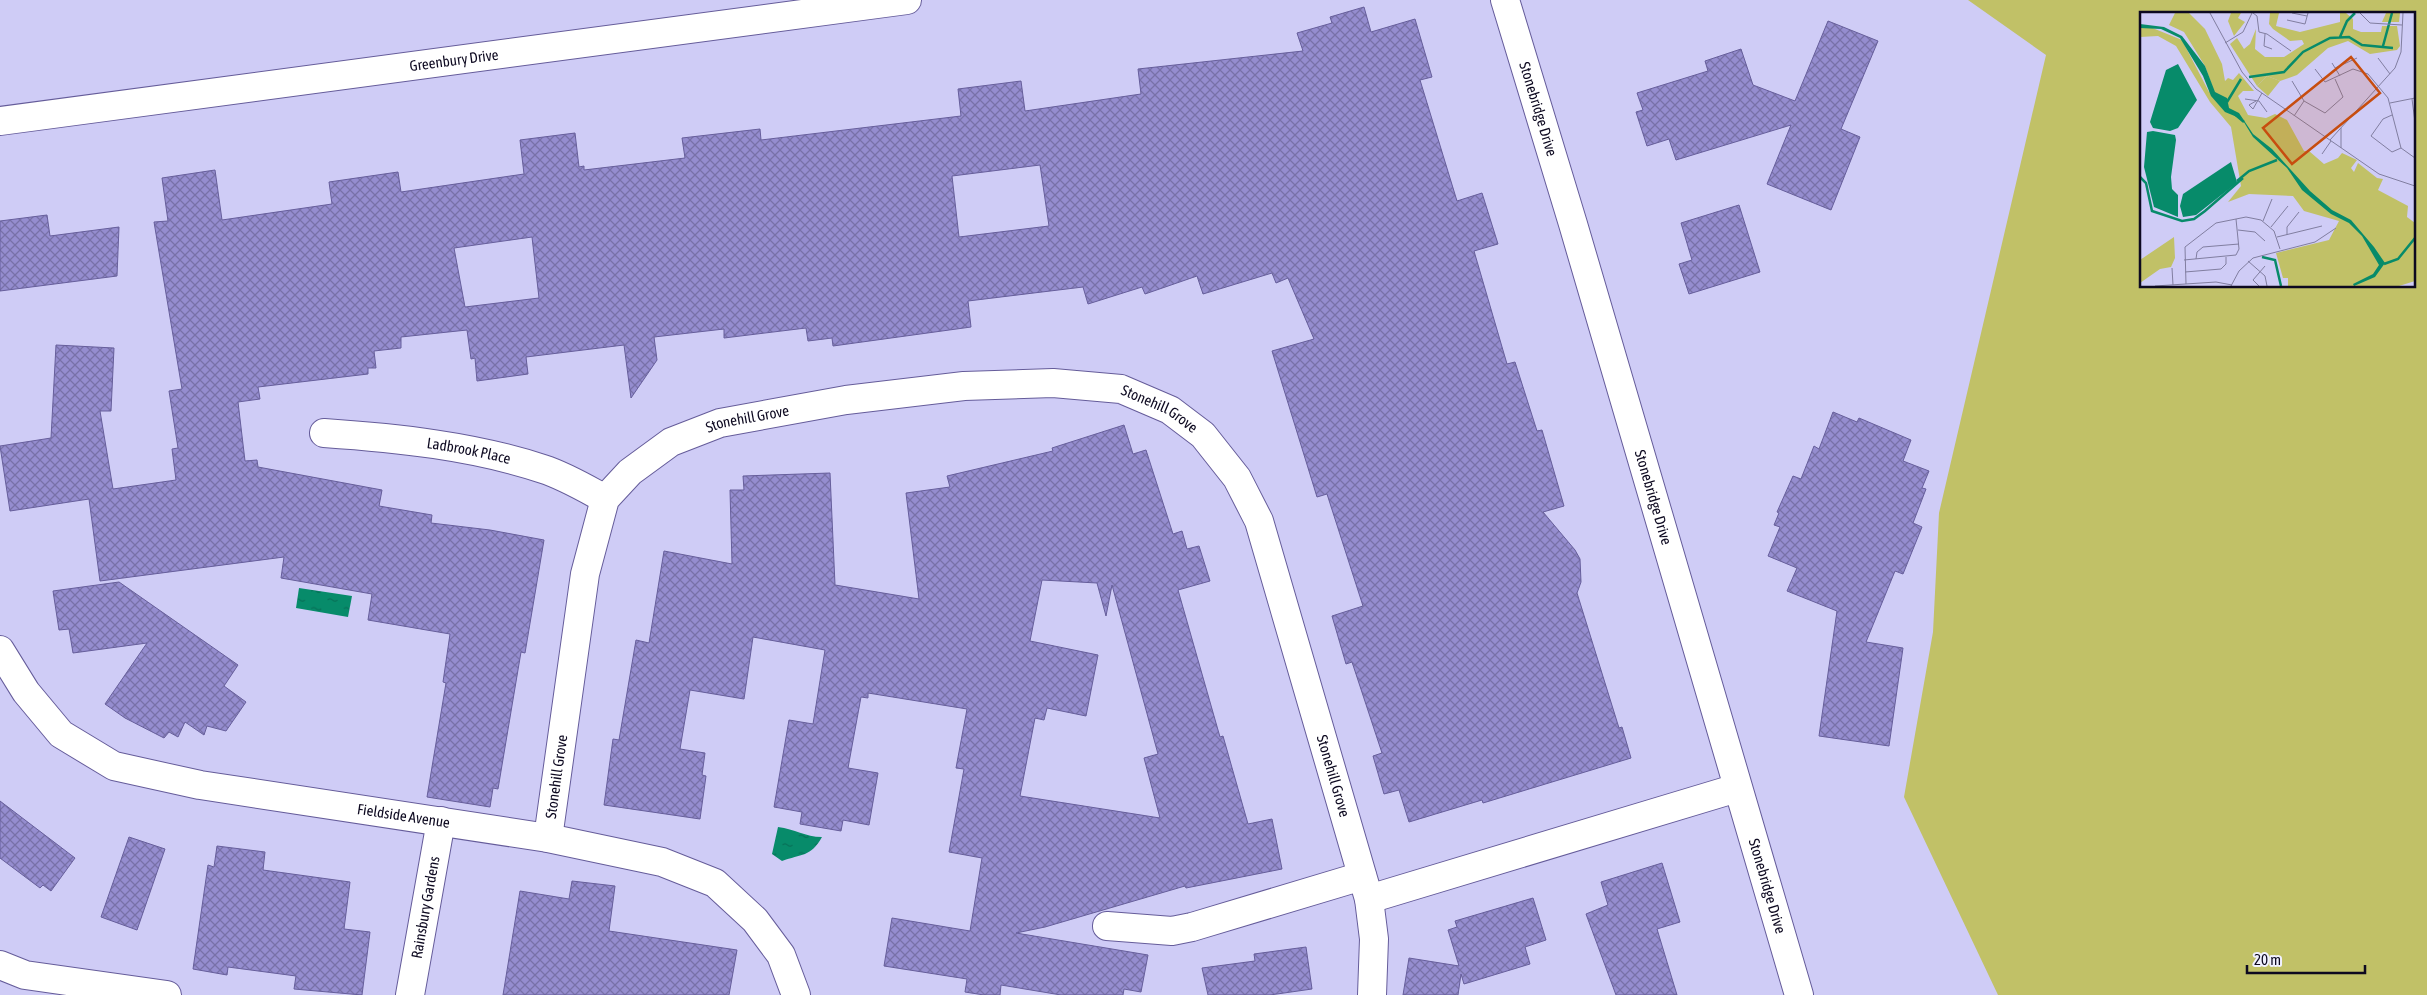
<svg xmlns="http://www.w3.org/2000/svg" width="2427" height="995" font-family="'Asap Condensed',sans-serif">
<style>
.grass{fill:#c1c167;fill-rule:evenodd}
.water{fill:url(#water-ripples)}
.building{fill:url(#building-cross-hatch);stroke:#665e9b;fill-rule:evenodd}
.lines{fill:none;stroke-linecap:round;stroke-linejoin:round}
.minor-casing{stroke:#655c9a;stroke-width:30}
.minor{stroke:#fff;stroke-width:28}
.labels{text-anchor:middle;stroke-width:4;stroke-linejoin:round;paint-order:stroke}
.street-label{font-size:15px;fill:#0d0920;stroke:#f1f1ff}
.inset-river{fill:none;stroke:#078b6a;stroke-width:2.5}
.inset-road{fill:none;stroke:#817ea0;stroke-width:1}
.view{fill:#c74d0f;fill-opacity:0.15;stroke:#c74d0f;stroke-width:2.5}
.inset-edge{fill:none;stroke:#0d0920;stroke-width:2.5}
</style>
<defs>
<pattern id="water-ripples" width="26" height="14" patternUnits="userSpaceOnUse" patternTransform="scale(1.25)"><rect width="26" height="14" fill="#078b6a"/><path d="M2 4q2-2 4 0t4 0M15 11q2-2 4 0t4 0" fill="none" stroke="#067057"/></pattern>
<pattern id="building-cross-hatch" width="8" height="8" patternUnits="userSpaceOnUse" patternTransform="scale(1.25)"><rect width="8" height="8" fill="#958dcf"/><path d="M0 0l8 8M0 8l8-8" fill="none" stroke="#7871a8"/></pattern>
</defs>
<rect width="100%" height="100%" fill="#cfccf6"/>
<path class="grass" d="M1968 0H2427V995H1998L1904 797 1933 632 1939 513 2046 55ZM2141 14H2413V286H2141Z"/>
<g class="water">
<polygon points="299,588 352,596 348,617 296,608"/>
<path d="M778 827C795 829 805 837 822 837 811 857 801 854 782 861L772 854Z"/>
</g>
<g class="building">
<path d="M1364 7 1371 32 1415 19 1432 77 1420 80 1457 201 1482 193 1498 244 1474 251 1507 364 1515 362 1537 431 1542 430 1564 506 1543 512 1575 550 1580 559 1581 582 1577 593 1619 728 1622 727 1631 758 1483 803 1482 800 1409 822 1399 790 1384 794 1373 756 1382 753 1352 662 1346 664 1332 616 1363 606 1327 494 1317 497 1272 351 1314 339 1288 278 1276 283 1272 273 1203 294 1197 276 1145 294 1142 287 1088 304 1083 287 968 301 971 327 833 346 832 338 808 341 806 328 724 338V329L654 337 657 360 631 398 624 345 526 357 528 374 477 381 475 358 471 359 467 330 401 337V348L374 351 376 368H368V374L258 387 260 399 238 402 245 461 257 460 258 467 382 490 379 506 432 515 431 523 490 530 544 540 525 653 521 652 498 789 493 788 490 807 427 797 446 683 443 682 450 634 368 620 372 594 281 578 284 557 100 581 89 499 10 511 0 446 51 438 56 345 114 348 111 411H100L113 489 176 480 172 449 178 448 169 391 182 389 154 222 168 221 162 178 215 170 222 220 332 204 329 182 398 172 401 192 524 174 520 140 575 133 579 167 584 166V170L685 158 682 138 760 129 761 140 961 116 958 89 1021 81 1025 111 1141 94 1138 69 1303 51 1297 33 1332 23 1330 17ZM1040 165 1049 226 959 237 952 176ZM532 237 539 298 465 307 454 248Z"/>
<polygon points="1828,21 1878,41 1841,129 1860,137 1831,210 1767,184 1791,125 1676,160 1669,139 1647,146 1636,112 1643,110 1637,93 1708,71 1705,61 1741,49 1753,85 1795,101"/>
<polygon points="1739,205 1760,272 1689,294 1679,264 1692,260 1681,223"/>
<polygon points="47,215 50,236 119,227 117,276 0,291 0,221"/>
<polygon points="1833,412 1857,422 1859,418 1911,440 1903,461 1929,471 1922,488 1926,489 1913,523 1922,527 1903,574 1895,571 1866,642 1903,648 1889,746 1819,736 1837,611 1787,591 1797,568 1768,556 1780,527 1774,525 1779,513 1777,512 1793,476 1801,479 1814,446 1819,449"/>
<path d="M1124 425 1133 454 1146 450 1173 534 1182 531 1187 549 1199 546 1210 581 1178 590 1220 737 1223 736 1248 824 1272 819 1282 869 1186 888 1185 886 1045 927 1016 933 1148 955 1141 992 1124 989 1123 995H1061L1001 985 1000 995H984L965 992 967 979 884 966 892 918 970 931 982 858 949 852 964 769 956 768 967 709 868 693V698L861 697 848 768 878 773 869 825 843 820 841 831 800 824 802 812 774 807 789 720 813 724 825 650 753 637 744 699 690 690 680 749 705 753 702 775 706 776 700 819 604 805 613 739 619 740 636 640 649 643 664 551 732 564 730 490H744L743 476 830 473 835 585 919 599 906 493 950 487 947 476 1053 451 1052 448ZM1042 580 1097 583 1106 616 1112 585 1158 754 1144 758 1160 818 1020 796 1035 718 1044 720 1047 708 1086 716 1098 655 1030 641Z"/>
<polygon points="119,582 238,665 224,686 246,702 226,731 207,726 204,735 185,722 178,737 169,732 164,738 125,718 105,704 147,643 73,653 69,629 59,630 53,591"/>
<polygon points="0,801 75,858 51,891 43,885 40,888 0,858"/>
<polygon points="129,837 165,849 137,930 101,917"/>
<polygon points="217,846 265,852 263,870 350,882 344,929 370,932 362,995 294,989 296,976 228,967 227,975 193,969 208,865 214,867"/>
<polygon points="1662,863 1680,922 1657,929 1677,995 1616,995 1586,914 1608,905 1601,882"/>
<polygon points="572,881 615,886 609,931 737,950 729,995 503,995 520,891 569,899"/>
<polygon points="1533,898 1546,940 1525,947 1530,964 1464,984 1461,974 1458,995 1403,995 1409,958 1459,966 1448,930 1457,927 1455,921"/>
<polygon points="1306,947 1312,989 1270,995 1208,995 1202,968 1255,961 1254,954"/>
</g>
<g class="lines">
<defs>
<g id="minor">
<path id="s1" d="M1505 0 1573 224 1799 995"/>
<path id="s2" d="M0 121 907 0"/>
<path id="s3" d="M324 433C397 438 474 446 543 469 565 476 585 488 605 499"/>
<path id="s4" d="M0 650 26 692 61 734 114 766 200 785 548 838 662 862 715 883 755 920 781 955 796 995"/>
<path id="s5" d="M548 838 585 574 605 499 630 472 671 442 720 423 846 400 964 386 1053 383 1121 389 1170 410 1203 435 1237 478 1259 521 1369 899 1374 939 1372 995"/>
<polyline points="1369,899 1737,788"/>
<polyline points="1107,926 1172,931 1192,927 1362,876"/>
<polyline points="0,965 25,975 167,995"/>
<path id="s6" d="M410 995 441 821"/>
</g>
</defs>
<use href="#minor" class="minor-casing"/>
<use href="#minor" class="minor"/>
</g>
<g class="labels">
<g class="street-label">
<text dy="5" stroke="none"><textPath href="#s2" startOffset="458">Greenbury Drive</textPath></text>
<text dy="5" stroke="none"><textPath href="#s1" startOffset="114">Stonebridge Drive</textPath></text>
<text dy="5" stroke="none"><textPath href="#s5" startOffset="932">Stonehill Grove</textPath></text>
<text dy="5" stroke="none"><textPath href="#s5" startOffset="512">Stonehill Grove</textPath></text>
<text dy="5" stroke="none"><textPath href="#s3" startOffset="146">Ladbrook Place</textPath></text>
<text dy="5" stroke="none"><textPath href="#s1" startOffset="519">Stonebridge Drive</textPath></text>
<text dy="5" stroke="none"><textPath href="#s5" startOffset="62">Stonehill Grove</textPath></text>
<text dy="5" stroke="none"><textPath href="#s5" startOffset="1352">Stonehill Grove</textPath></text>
<text dy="5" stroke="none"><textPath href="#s4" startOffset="460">Fieldside Avenue</textPath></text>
<text dy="5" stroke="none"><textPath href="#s1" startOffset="924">Stonebridge Drive</textPath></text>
<text dy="5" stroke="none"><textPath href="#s6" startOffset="89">Rainsbury Gardens</textPath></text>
</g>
</g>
<g transform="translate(2140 12)">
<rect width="275" height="275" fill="#cfccf6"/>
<path d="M35 1H49L65 17 82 52 85 69 88 66 93 68 99 61 114 79H103L98 84 108 103 126 106 135 102 147 108 164 139H169L184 152 198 146 202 141 217 148 211 156 214 160 218 151 237 166 243 167 238 178 268 194 267 205 275 211V269L259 274H148V266H143L136 241 189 228 199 209 164 199 153 184 109 182 88 190 101 174 91 115 70 90 36 34 18 24 0 25V16L10 15 42 28 69 80 73 76 65 54 44 20 29 13ZM127 64 140 69 128 84 117 74ZM34 225 35 246 31 255 20 257 0 271V248Z" fill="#c1c167"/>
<path d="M91 1H101L98 6 105 10 94 24 88 9ZM130 1H139L136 14 160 20 200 10V1H206L213 7V17L221 20H241L242 14H257L260 34 257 38 230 42 208 29 188 36 157 63 140 69 127 64 117 74 90 32 97 26 104 37 110 32 116 17 115 37 125 45H144L164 32 162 28 150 29 133 17 129 12Z" fill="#c1c167"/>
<path d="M246 1H260L259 10H242Z" fill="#c1c167"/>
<path d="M0 12 24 15 42 24 65 54 75 80 87 86 89 96 99 101 113 122 132 137 170 179 192 198 211 208 234 235 245 251 235 265 214 274 213 272 233 262 239 253 222 224 209 211 191 202 162 178 147 156 113 125 102 107 85 100 71 84 63 64 40 26 21 17 0 16ZM38 52 57 88 38 116 30 119 13 116 10 110 26 58ZM13 119 35 123 36 128 31 165 32 177 38 183V205L14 195 4 155 7 120ZM91 150 97 170 94 173 56 203 43 205 40 194 43 182Z" fill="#078b6a"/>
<path class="inset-river" d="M200 25 207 9 215 1M243 34 252 1M109 65 144 60 163 40 190 26 209 25 222 33 253 36M87 90 101 67M92 100 104 110M0 165 6 171 12 199 42 209 54 207 65 199 103 166M97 169 109 159 137 148M122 245 135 248 141 274M244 252 258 247 275 226"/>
<path class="inset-road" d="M70 1 102 60 116 77 239 162 275 174M113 1 117 4 119 20 127 22 151 39M152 1 167 4M220 1 230 11 262 13M147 8 165 12 168 1M125 22 124 34 132 37M85 31 103 20 112 1M238 46 250 62M192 51 200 64M195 56 217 46M175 57 185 70 213 57 228 62 248 86 261 136 275 146M152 69 164 89 185 101 203 85 195 67M105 87 119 89 127 100M272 87 275 110M116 89 109 93 113 97 122 81M250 91 275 86M252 103 243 107 231 124 252 140 261 136M154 104 164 89M201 116V136M190 128 255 56 261 40 263 1M182 142 191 129M123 209 132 187M131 215 148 194M98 218 115 220 125 229M147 223V215L159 200M137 225 182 214M56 247 57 240 63 235 99 232M44 248 96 243 99 237 96 207M108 249 125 264 127 274M32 256 33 273M45 260 81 257 86 252V245M46 272 45 235 76 211 106 205 121 208 134 219 140 237M15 274 76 270 92 273M91 274 99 259 113 246 175 230 196 216M119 274 113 268 125 254"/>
<path class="view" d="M211 45 240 81 152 152 123 116Z"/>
<rect width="275" height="275" class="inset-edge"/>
</g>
<path d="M2247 965v8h118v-8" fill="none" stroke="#0d0920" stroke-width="2.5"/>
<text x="2254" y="965" font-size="15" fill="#0d0920" stroke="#f1f1ff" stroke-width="4" paint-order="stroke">20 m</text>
</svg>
